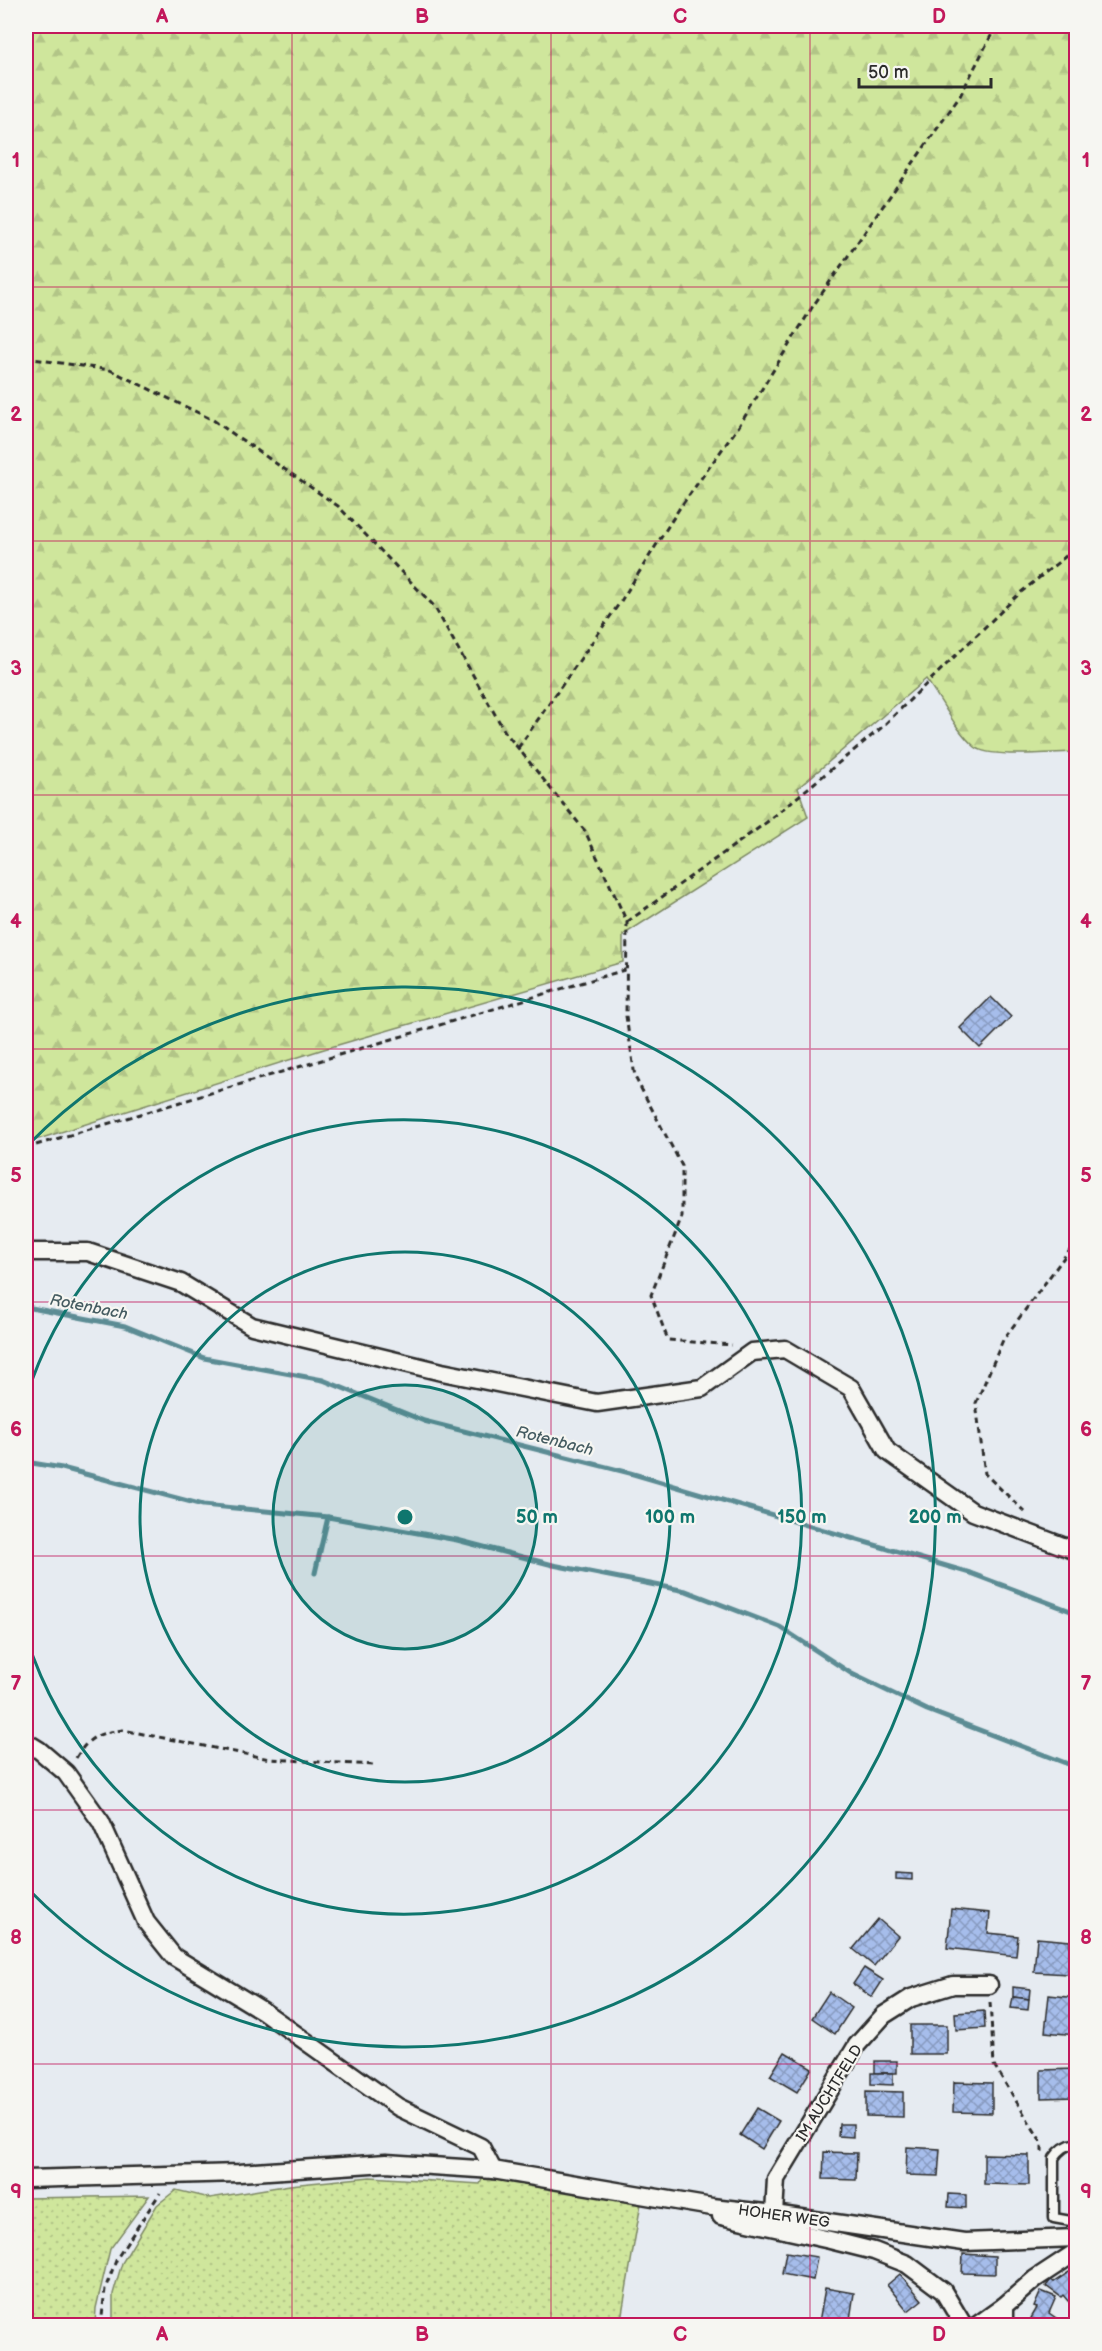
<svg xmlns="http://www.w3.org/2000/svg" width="1102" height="2351" font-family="'Balsamiq Sans',sans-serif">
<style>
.grass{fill:url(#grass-dots);stroke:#7d8864;stroke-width:1.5}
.forest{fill:url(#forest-firs);stroke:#7d8864;stroke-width:1.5}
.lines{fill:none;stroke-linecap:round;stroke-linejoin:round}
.stream{stroke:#5c8c94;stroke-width:5}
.building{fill:url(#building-cross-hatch);stroke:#2b2b2b;stroke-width:1.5}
.service-casing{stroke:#2b2b2b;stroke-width:13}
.minor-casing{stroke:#2b2b2b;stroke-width:21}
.path{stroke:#2b2b2b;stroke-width:3;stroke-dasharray:6 4.5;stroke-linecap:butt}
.service{stroke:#f6f6f2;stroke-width:8}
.minor{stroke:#f6f6f2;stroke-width:16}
.grid{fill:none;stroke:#c2185b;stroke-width:1.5;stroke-opacity:0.55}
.ring{fill:none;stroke:#0f766e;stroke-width:3}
.labels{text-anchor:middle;stroke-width:4.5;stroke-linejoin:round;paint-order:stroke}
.street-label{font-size:15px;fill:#2b2b2b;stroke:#f6f6f2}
.water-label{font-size:16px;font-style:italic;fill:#445b60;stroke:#f6f6f2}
.centre{fill:#0f766e;stroke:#f6f6f2;stroke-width:3}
.ring-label{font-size:18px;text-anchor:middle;font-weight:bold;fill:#0f766e;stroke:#f6f6f2;stroke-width:4.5;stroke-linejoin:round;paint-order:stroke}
.neatline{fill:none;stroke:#c2185b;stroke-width:2}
.grid-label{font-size:20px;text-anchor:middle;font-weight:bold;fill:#c2185b}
</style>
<defs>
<pattern id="grass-dots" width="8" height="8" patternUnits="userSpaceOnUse" patternTransform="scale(1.5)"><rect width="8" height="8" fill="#cfe69c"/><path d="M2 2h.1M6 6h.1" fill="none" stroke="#b2c587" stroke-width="1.8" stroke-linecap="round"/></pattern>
<pattern id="forest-firs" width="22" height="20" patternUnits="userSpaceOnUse" patternTransform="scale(1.5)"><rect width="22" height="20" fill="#cfe69c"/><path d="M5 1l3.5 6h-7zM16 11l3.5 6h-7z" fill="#b2c587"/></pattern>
<pattern id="building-cross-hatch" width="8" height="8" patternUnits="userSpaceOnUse" patternTransform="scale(1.5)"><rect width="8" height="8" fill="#a6bdeb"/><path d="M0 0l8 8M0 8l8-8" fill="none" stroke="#879abf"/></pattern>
</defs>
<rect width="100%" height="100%" fill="#e6ebf1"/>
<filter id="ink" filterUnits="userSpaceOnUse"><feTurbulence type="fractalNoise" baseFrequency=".0167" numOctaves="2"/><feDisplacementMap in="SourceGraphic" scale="12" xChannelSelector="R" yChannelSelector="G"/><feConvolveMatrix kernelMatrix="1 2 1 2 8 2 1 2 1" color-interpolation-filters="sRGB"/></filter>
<g filter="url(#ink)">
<g class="grass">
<polygon points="370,2177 480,2184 483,2177 641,2203 620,2325 113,2325 113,2294 122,2263 157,2205 176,2190 210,2198 290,2185"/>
<polygon points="149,2196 110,2249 96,2308 95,2325 26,2325 26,2198"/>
</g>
<path class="forest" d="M26 26H1076V752C1056 752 989 759 975 747 954 729 942 700 926 679L798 788 808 817 623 935V962L324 1049 26 1143Z"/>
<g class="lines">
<g class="stream">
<polyline points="26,1307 125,1326 204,1358 323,1380 424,1421 630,1473 970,1573 1076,1613"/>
<polyline points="26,1462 62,1468 203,1505 328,1517 457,1540 553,1565 686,1591 780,1627 852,1674 927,1710 1076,1767"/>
<polyline points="315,1573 328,1517"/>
</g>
</g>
<g class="building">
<polygon points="991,997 1011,1017 980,1048 960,1028"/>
<polygon points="896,1873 912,1874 912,1880 896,1879"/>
<polygon points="951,1909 990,1913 988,1933 1018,1936 1016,1956 947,1948"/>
<polygon points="878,1919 898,1936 874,1966 853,1949"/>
<polygon points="1037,1938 1070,1941 1068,1974 1034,1972"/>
<polygon points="864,1968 883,1980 872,1997 853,1984"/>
<polygon points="1013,1987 1030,1989 1029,1999 1013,1997"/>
<polygon points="829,1992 852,2008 835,2034 812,2018"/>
<polygon points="1049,1995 1076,1998 1076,2035 1045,2032"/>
<polygon points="1013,1997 1029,1999 1028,2010 1011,2008"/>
<polygon points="984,2011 985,2028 956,2030 955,2013"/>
<rect x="910" y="2025" width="37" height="29"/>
<polygon points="785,2052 812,2068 797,2092 770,2076"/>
<rect x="875" y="2061" width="22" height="12"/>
<polygon points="1076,2069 1076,2097 1041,2098 1041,2070"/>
<polygon points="871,2073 893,2073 893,2085 871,2084"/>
<polygon points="954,2082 992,2083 992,2113 953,2112"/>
<polygon points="866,2091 903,2092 903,2117 866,2116"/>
<polygon points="757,2108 779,2121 762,2149 740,2135"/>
<polygon points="839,2124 853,2124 853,2137 838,2136"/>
<polygon points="907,2147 940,2149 938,2176 906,2175"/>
<polygon points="824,2152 857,2153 856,2180 823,2179"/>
<polygon points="984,2154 1029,2155 1029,2185 984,2184"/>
<polygon points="1073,2185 1076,2185 1076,2208 1074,2208"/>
<polygon points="949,2194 966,2195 966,2208 948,2207"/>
<polygon points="786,2252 817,2257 813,2280 782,2274"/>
<polygon points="963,2254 995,2256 995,2274 962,2273"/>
<polygon points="1069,2272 1076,2283 1076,2294 1068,2301 1063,2295 1061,2297 1046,2286 1051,2280 1054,2282"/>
<polygon points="900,2274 922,2300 908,2311 887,2285"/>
<polygon points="825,2288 854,2293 849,2326 819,2322"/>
<polygon points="1041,2291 1056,2297 1049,2313 1056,2318 1051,2326 1042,2326 1031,2318 1037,2308 1034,2307"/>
</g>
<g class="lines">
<defs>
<path id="service" d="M1076 2143C1066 2145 1060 2149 1054 2158V2218L1076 2222"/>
<g id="minor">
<polyline points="26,1252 88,1252 181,1283 252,1326 442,1372 597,1403 702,1388 752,1352 785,1349 851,1388 887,1451 973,1512 1076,1551"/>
<polyline points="26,1742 39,1750 66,1773 101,1822 146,1922 174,1957 263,2011 398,2107 481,2147 493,2170"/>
<polyline points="26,2179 239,2173 386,2163 493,2170 712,2207 774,2214 964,2242 1076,2238"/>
<polyline points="774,2214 776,2179 857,2045 884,2015 911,1998 953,1985 989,1985"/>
<polyline points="721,2216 830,2240 874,2251 907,2264 943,2291 964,2326"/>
<polyline points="976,2326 1004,2306"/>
<polyline points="1004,2326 1004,2306 1035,2279 1076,2252"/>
</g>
</defs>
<use href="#service" class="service-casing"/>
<use href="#minor" class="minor-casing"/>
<g class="path">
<polyline points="26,358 110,370 213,420 338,506 434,606 505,732 585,831 627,922 626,1016 635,1077 682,1166 682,1217 651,1295 668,1340 732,1345"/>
<polyline points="518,748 621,601 679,509 739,426 813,306 960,96 996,26"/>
<polyline points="627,922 767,822 881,728 1020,593 1076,548"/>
<polyline points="26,1148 628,969"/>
<polyline points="1025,1512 985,1474 976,1403 1003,1340 1076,1241"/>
<path d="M76 1758C89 1736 99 1733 123 1730L270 1759 374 1765"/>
<polyline points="990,2002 994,2065 1042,2143 1042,2152"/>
<polyline points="101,2326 105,2289 117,2258 160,2193"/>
</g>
<use href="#service" class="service"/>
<use href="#minor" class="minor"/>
</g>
</g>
<path class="grid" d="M292 26V2326M551 26V2326M810 26V2326M26 287H1076M26 541H1076M26 795H1076M26 1049H1076M26 1302H1076M26 1556H1076M26 1810H1076M26 2064H1076"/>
<circle cx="405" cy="1517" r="132" fill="#0f766e" fill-opacity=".12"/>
<g class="ring">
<circle cx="405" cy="1517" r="132"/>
<circle cx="405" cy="1517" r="265"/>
<path d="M26 1398A397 397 0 1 1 26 1636"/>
<path d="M27 1146A530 530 0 1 1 27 1888"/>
</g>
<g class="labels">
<g class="street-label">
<text transform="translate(829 2093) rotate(-58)" y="5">IM AUCHTFELD</text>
<text transform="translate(784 2216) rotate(8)" y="5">HOHER WEG</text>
</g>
<g class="water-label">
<text transform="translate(89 1306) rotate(11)" y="6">Rotenbach</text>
<text transform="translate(555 1440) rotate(14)" y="6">Rotenbach</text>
</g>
</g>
<circle cx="405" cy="1517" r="9" class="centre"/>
<g class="ring-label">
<text x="537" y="1523">50 m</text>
<text x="670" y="1523">100 m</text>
<text x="802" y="1523">150 m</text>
<text x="935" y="1523">200 m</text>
</g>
<rect width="1102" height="2351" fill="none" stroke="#f6f6f2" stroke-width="66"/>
<path d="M859 78v9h132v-9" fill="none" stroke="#2b2b2b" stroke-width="3"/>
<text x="868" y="78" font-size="18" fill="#2b2b2b" stroke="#f6f6f2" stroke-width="4.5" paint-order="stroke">50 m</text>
<rect x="33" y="33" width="1036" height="2285" class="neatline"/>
<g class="grid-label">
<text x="162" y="23">A</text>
<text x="422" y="23">B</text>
<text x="680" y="23">C</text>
<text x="939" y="23">D</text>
<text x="16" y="167">1</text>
<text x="1086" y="167">1</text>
<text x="16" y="421">2</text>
<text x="1086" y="421">2</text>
<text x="16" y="675">3</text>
<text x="1086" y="675">3</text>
<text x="16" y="928">4</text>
<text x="1086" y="928">4</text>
<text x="16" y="1182">5</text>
<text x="1086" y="1182">5</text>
<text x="16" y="1436">6</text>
<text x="1086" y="1436">6</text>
<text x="16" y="1690">7</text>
<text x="1086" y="1690">7</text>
<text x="16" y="1944">8</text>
<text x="1086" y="1944">8</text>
<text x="16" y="2198">9</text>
<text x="1086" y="2198">9</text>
<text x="162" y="2341">A</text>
<text x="422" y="2341">B</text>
<text x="680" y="2341">C</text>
<text x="939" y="2341">D</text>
</g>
</svg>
